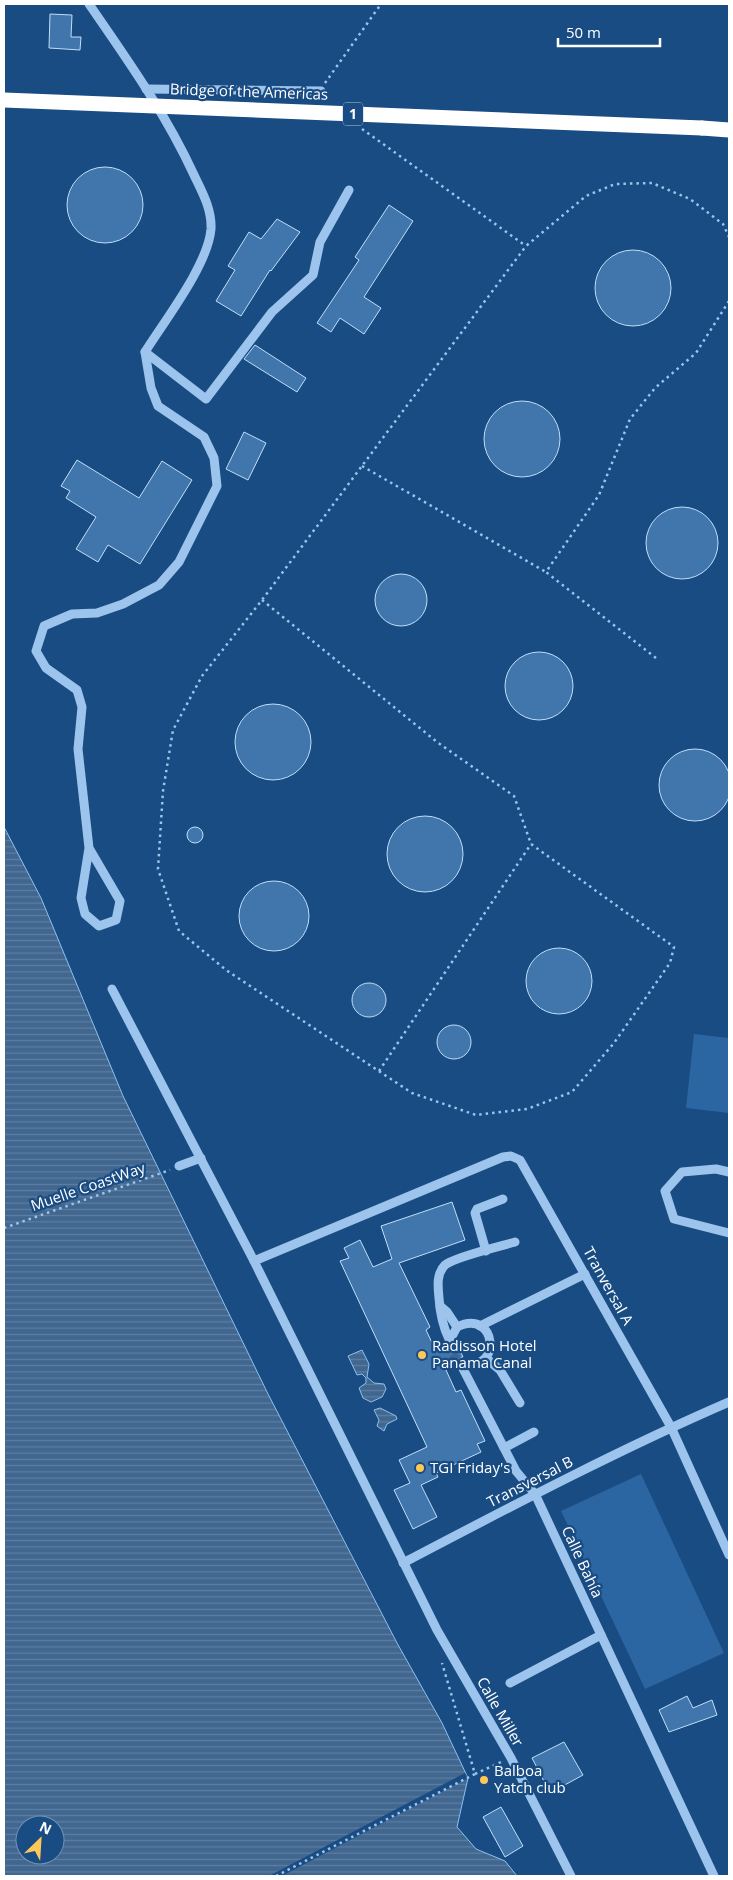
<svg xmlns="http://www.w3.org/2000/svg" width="733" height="1880" font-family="'Open Sans',sans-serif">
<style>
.pitch{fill:#2b66a3}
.water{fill:url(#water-rules);stroke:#8fc0ef;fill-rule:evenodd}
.pier{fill:#184c83}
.building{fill:#4176ad;stroke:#c2ddf9}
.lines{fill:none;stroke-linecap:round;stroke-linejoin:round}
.minor-tunnel{stroke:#3b6796;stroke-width:9;stroke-dasharray:9 4.5;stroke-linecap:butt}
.path{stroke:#9cc4ec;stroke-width:2.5;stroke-dasharray:2.5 4;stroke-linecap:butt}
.minor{stroke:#9cc4ec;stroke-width:9}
.highway{stroke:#fff;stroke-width:15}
.highway-bridge{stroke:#fff;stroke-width:15}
.poi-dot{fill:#ffc758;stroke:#184c83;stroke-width:2}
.labels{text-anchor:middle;stroke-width:4.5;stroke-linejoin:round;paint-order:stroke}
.shield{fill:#184c83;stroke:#bac9da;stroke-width:1}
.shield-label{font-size:14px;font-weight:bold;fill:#fff}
.street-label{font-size:15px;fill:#fff;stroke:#184c83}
.poi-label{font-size:15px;fill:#fff;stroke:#184c83;text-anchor:start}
</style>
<defs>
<pattern id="water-rules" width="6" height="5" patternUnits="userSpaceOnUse" patternTransform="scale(1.25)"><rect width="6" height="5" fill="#416790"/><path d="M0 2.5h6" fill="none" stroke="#5e7ea1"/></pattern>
</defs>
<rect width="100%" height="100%" fill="#184c83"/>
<g class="pitch">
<polygon points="694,1034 729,1038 729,1113 686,1108"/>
<polygon points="641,1474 724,1653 645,1689 561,1511"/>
</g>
<g class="water">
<path d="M4 827 41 898 123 1096 268 1394 397 1643 442 1723 468 1778 457 1827 476 1849 505 1861 517 1876H4ZM25 1825H55V1855H25Z"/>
<polygon points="362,1350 369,1364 367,1377 374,1383 384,1384 386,1389 382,1397 371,1402 363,1398 359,1388 366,1383 366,1378 362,1374 357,1375 348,1356"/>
<polygon points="380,1408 396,1416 397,1419 387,1424 384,1431 377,1426 379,1420 374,1410"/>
</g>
<polygon class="pier" points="465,1773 468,1778 282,1876 269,1876"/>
<g class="building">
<polygon points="50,14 72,15 71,37 81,37 80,50 49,48"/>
<circle cx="105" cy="205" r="38"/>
<polygon points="389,205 413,221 364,297 381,308 364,334 340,318 331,332 317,323 359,260 355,257"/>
<polygon points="277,219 300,232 271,271 270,270 241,316 216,301 235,270 228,266 249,232 261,239"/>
<circle cx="633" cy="288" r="38"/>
<polygon points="255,345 306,378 297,392 244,359"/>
<circle cx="522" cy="439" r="38"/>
<polygon points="244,432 266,443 248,480 226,469"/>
<polygon points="77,460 139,498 162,461 192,480 140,564 108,545 98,562 76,549 96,517 66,498 70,491 61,486"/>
<circle cx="682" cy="543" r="36"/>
<circle cx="401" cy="600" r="26"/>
<circle cx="539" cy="686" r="34"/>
<circle cx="273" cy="742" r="38"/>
<circle cx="695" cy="785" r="36"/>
<circle cx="425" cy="854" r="38"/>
<circle cx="195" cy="835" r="8"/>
<circle cx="274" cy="916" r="35"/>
<circle cx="559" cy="981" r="33"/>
<circle cx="369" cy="1000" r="17"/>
<circle cx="454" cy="1042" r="17"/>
<polygon points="452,1202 465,1240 399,1263 430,1327 426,1330 435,1349 443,1345 447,1348 452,1348 456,1342 463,1357 457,1358 454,1366 446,1370 456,1392 461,1390 485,1441 477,1444 481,1452 436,1473 438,1477 421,1485 437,1517 413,1529 394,1490 410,1483 399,1460 427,1447 340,1261 349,1258 344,1248 360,1240 373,1267 392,1259 381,1226"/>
<polygon points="687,1696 693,1708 712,1700 717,1715 669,1732 659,1710"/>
<polygon points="564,1742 583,1775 550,1793 532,1758"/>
<polygon points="501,1807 523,1846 505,1857 483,1817"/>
</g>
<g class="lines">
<polyline class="minor-tunnel" points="449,1342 451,1354 460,1363"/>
<g class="path">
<polyline points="325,83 381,4"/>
<polyline points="362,129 526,246"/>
<polyline points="362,466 546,572"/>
<polyline points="262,600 437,742 514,796 531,844 674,947 670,963 614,1043 572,1092 527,1109 476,1115 412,1093 226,970 179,931 158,869 163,791 173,730 202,676 262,600 526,246 586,196 615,184 652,183 690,199 723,224 729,237"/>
<polyline points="656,658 546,572 599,495 630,419 655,388 696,353 729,301"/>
<polyline points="379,1071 531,844"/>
<polyline points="4,1228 170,1170"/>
<polyline points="475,1774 501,1762"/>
<polyline points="276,1876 475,1774 442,1663"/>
</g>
<g class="minor">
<polyline points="146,89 321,91"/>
<polyline points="145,352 206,399 272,312 313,275 320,242 349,190"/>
<path d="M89 848 120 901 116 920 99 926 85 914 81 898 89 848 78 749 82 707 77 690 46 668 36 651 44 626 72 614 97 613 123 604 159 585 179 562 217 486 214 458 204 437 158 406 151 388 145 352C165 320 208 265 211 229 212 209 202 192 194 175 166 114 127 59 89 4"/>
<polyline points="112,989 254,1261 437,1630 511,1758 571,1876"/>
<polyline points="179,1166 201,1158"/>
<polyline points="729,1172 716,1169 682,1172 665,1191 674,1219 729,1233"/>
<polyline points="486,1251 475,1213 477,1209 503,1199"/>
<polyline points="254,1261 503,1157 511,1156 520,1160 671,1427 729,1555"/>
<polyline points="440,1306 447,1312 457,1327"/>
<polyline points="480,1326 585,1274"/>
<path d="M449 1339C442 1325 440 1313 439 1298 438 1287 436 1274 445 1265 454 1257 501 1246 515 1242"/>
<path d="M449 1342 457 1327C497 1307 504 1375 460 1363"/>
<polyline points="486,1358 500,1370 520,1403"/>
<polyline points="460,1363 516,1471 535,1494 714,1876"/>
<polyline points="504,1448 534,1432"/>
<path d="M403 1563C510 1507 618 1450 729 1402"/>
<polyline points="510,1683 601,1635"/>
</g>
<polyline class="highway" points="702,128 729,130"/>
<polyline class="highway-bridge" points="4,100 702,128"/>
</g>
<g class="poi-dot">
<circle cx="422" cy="1355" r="5"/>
<circle cx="420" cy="1468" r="5"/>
<circle cx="484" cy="1780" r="5"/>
</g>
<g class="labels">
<rect class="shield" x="343" y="102.5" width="20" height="23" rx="4"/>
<g class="shield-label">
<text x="353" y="119">1</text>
</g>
<g class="street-label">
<text transform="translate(249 92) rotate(2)" y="5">Bridge of the Americas</text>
<text transform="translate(88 1187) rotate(-19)" y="5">Muelle CoastWay</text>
<text transform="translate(608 1286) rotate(61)" y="5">Tranversal A</text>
<text transform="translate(530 1482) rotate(-27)" y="5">Transversal B</text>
<text transform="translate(582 1562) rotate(65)" y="5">Calle Bahía</text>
<text transform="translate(500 1712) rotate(60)" y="5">Calle Miller</text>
</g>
<g class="poi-label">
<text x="432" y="1351">Radisson Hotel<tspan x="432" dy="17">Panama Canal</tspan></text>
<text x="430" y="1473">TGI Friday's</text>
<text x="494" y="1776">Balboa<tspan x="494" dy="17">Yatch club</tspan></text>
</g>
</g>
<rect width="733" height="1880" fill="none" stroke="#ffffff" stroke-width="10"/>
<g transform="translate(40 1840) rotate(25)"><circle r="24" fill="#184c83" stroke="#7494b5"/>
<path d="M0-4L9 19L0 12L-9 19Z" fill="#ffc758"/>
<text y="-8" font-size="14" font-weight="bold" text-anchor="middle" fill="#ffffff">N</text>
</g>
<path d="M558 38v8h102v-8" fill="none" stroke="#ffffff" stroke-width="2.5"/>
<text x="566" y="38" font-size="15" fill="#ffffff" stroke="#184c83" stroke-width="4" paint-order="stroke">50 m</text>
</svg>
